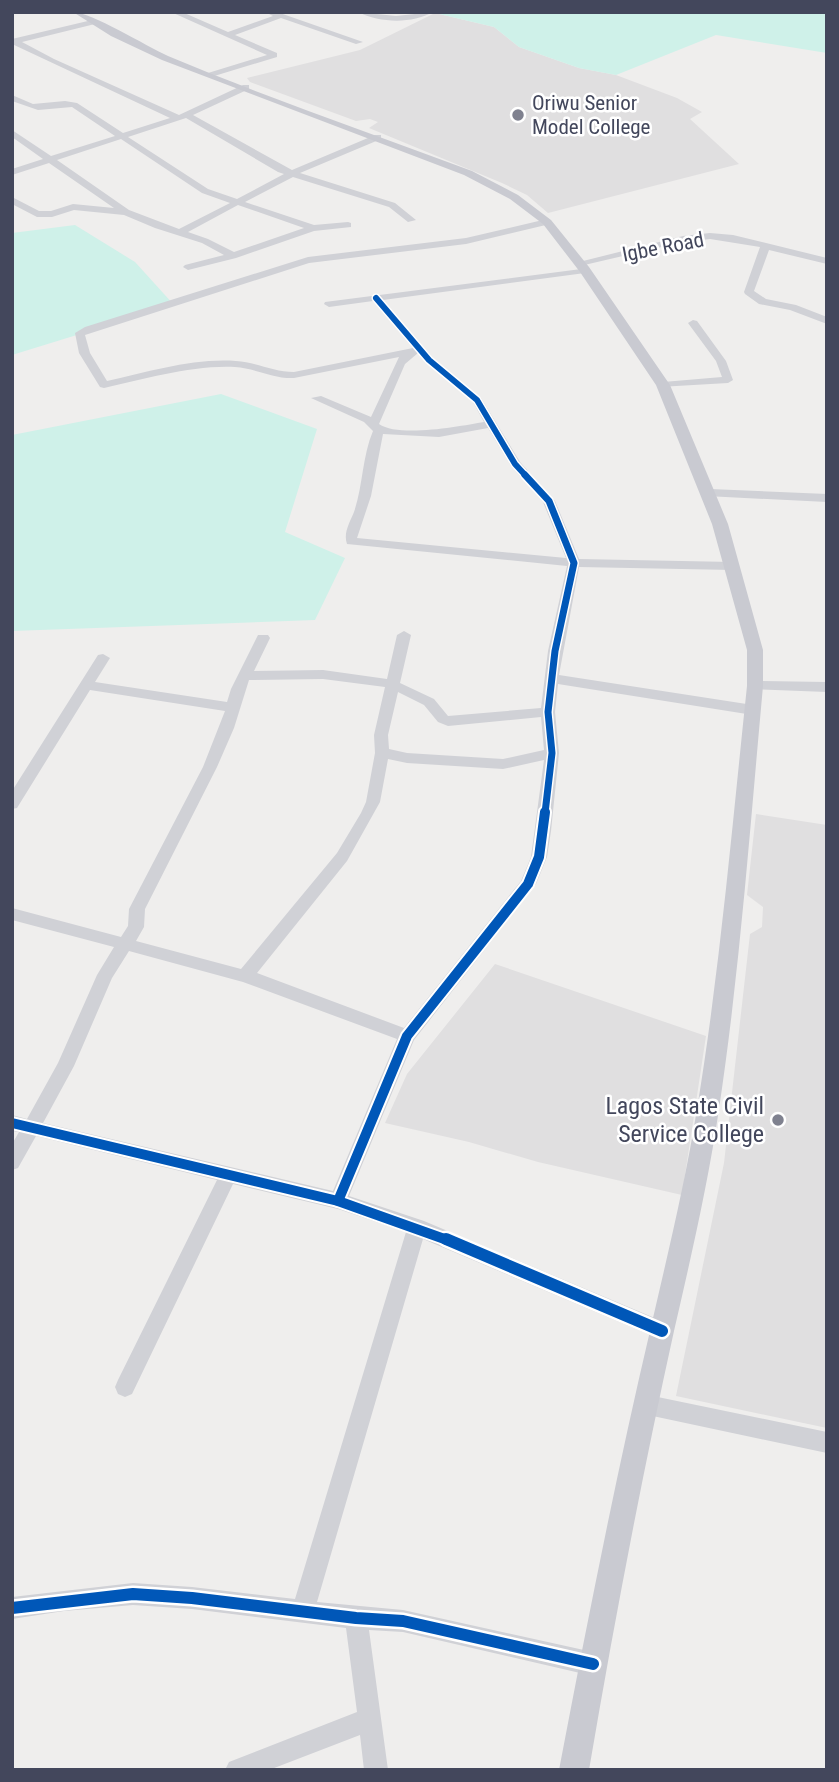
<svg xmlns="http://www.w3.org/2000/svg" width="839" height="1782" font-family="'Roboto Condensed',sans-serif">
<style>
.education{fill:#e0dfe0}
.green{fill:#cff1e9}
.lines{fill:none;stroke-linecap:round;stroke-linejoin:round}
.minor{fill:#d0d1d6;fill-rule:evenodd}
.major{fill:#c9cad1;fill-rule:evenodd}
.cycleway-far3-casing{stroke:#fff;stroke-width:9}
.cycleway-far2-casing{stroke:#fff;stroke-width:10}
.cycleway-far1-casing{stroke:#fff;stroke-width:14}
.cycleway-casing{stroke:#fff;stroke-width:17}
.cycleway-far3{stroke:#0057b8;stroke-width:6}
.cycleway-far2{stroke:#0057b8;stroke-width:7}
.cycleway-far1{stroke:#0057b8;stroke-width:10}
.cycleway{stroke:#0057b8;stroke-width:12}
.poi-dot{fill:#7f818f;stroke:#fff;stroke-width:2.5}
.labels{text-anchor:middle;stroke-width:5;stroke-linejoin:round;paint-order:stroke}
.far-poi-label{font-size:21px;fill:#43475c;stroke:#fff;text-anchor:start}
.far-street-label{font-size:21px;fill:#43475c;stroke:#fff}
.poi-label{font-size:24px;fill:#43475c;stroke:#fff;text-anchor:end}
</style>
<rect width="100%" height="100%" fill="#efeeed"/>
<g class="education">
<polygon points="435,13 494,27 519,47 579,68 616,75 677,98 702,112 690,119 739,164 548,213 527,195 502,183 369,128 378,122 370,119 356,121 250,82 247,78 360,50"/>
<polygon points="756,814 827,825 827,1428 676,1396 724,1163 750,934 762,927 763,907 747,895"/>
<polygon points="495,964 706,1036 682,1195 538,1162 469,1142 385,1123 407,1074"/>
</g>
<g class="green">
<polygon points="827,12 827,53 716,35 616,75 579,68 519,47 494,27 435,13"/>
<polygon points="75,225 135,262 174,305 12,355 12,233"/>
<polygon points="221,394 317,429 285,532 345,558 315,620 12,631 12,435"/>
</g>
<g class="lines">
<g class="minor">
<polygon points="171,12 182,12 228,32 273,16 265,12 277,12 363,42 356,44 281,18 235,35 277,53 277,57 211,77 208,73 267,55"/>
<path d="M358 12 396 16 433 12C412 24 380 23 358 12Z"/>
<path d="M92 20 95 24 22 42 54 59 179 115 243 85H249V89L193 115 292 170 375 135H381V139L300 173 395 203 416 220 408 222 389 207 293 177 245 202 314 225 348 222 351 223V227L314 231 236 258 188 270 183 267 185 265 224 255 202 243 155 228 124 215 74 210 52 217H37L12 204V197L39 211H51L73 204 114 208 49 163 12 175V169L43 159 12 137V130L51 156 115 136 72 107 38 110 12 101V95L33 104 65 101 77 103 123 133 170 118 12 44V39ZM186 118 278 172 284 174 237 199 208 189 128 137ZM121 139 202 193 230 203 179 229 129 210 57 160ZM238 205 304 228 234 252 208 239 188 232Z"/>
<path d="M547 219 552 222 550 224 466 244 309 263 85 335 90 353 107 381C149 372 192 358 236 361 256 362 274 372 294 372L413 348 373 301 329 307 324 304 325 302 589 268V272L585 273 383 300 433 358 481 398 520 462 555 501 579 559 733 562 739 566 733 570 579 567 559 675 753 705 760 710 753 715 558 684 555 712 559 753 551 831 547 857 536 884 414 1040 349 1196 424 1221 669 1324 672 1331 669 1338 662 1340 423 1239 317 1602 403 1610 593 1652 601 1656 605 1664 601 1672 593 1676 403 1632 369 1630 388 1770H364L360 1735 269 1770H225L229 1762 357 1712 346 1628 192 1609 133 1605 64 1611 12 1619V1597L133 1583 192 1587 295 1599 406 1232 338 1209 233 1184 132 1394 125 1397 118 1394 115 1387 118 1380 217 1180 36 1136 18 1168 12 1170V1144L19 1132 12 1131V1115L27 1119 58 1063 97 975 114 947 12 920V908L121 937 128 926 129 909 203 767 225 711 90 690 17 808 12 809V791L98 655 103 654 110 658 95 682 227 702 231 689 258 635H268L270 638 254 671 323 670 387 679 397 635 404 631 411 635 400 683 434 699 448 716 541 708 548 651 567 566 347 544C343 533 350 522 354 512 363 486 362 457 373 431L364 422 311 398 321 396 371 417 399 357 294 378C273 379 255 368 235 367 191 365 146 379 104 388L100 387 79 353 75 333 85 327 308 257 466 238ZM418 353 473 402 484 422C461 426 399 438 379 424L405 364ZM488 428 511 466 543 502 566 558 357 538 371 496 383 434 439 437ZM323 679 385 687 374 735 375 753 366 802 361 813 337 853 241 969 136 941 144 927 145 909 217 767 234 728 249 680ZM398 692 424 705 438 722 448 726 541 717 544 750 503 759 407 753 389 749 388 735ZM388 759 407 763 503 769 544 760 531 857 521 881 404 1028 257 973 347 861 380 802ZM129 951 243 982 397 1039 333 1191 43 1123 74 1066 112 978Z"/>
<polygon points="710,233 733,235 827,258 827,264 769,250 754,291 766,299 796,305 827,317 827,324 790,310 759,304 745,294 744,292 760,247 710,239 683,242 580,266 575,263 683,236"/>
<polygon points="693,320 697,321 726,361 733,380 728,383 659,387 659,383 663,382 722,377 716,361 688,323"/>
<polygon points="710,489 827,494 827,502 706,496 706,490"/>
<polygon points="755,681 827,682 827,692 750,689 748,686 750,683"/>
<polygon points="648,1395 827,1432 827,1453 648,1415 641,1412 638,1405 641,1398"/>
</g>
<path class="major" d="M73 12C91 12 146 46 168 56 268 98 371 133 472 171L518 195 551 220 589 267 670 385 728 524 763 650V686C750 827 740 969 719 1109 708 1184 691 1257 674 1331 642 1476 614 1623 589 1770H559C587 1623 616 1476 650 1331 667 1257 685 1184 697 1109 720 969 732 827 747 686V650L712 524 656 385 580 272 543 224 510 199 464 175 162 60 111 36Z"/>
<defs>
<polyline id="cycleway-far3" points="376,298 429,360 477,400 515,464 526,476"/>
<polyline id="cycleway-far2" points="525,475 549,501 574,563 555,651 548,712 552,753 545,813"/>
<g id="cycleway-far1">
<polyline points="12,1123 338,1201 450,1241"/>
<polyline points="338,1201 407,1036 528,884 539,857 545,812"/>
</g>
<g id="cycleway">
<polyline points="446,1239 662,1331"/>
<polyline points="12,1608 133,1594 192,1598 356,1618 403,1621 593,1664"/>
</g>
</defs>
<use href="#cycleway-far3" class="cycleway-far3-casing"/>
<use href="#cycleway-far2" class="cycleway-far2-casing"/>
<use href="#cycleway-far1" class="cycleway-far1-casing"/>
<use href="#cycleway" class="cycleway-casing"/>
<use href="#cycleway-far3" class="cycleway-far3"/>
<use href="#cycleway-far2" class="cycleway-far2"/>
<use href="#cycleway-far1" class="cycleway-far1"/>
<use href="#cycleway" class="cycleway"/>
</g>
<g class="poi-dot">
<circle cx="518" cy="115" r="7"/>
<circle cx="778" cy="1120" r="7"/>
</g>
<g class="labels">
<g class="far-poi-label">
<text x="532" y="110">Oriwu Senior<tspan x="532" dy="24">Model College</tspan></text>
</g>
<g class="far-street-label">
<text transform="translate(663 247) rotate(-11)" y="7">Igbe Road</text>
</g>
<g class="poi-label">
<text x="764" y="1114">Lagos State Civil<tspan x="764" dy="28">Service College</tspan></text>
</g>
</g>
<rect width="839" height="1782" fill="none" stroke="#43475c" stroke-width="28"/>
</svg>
